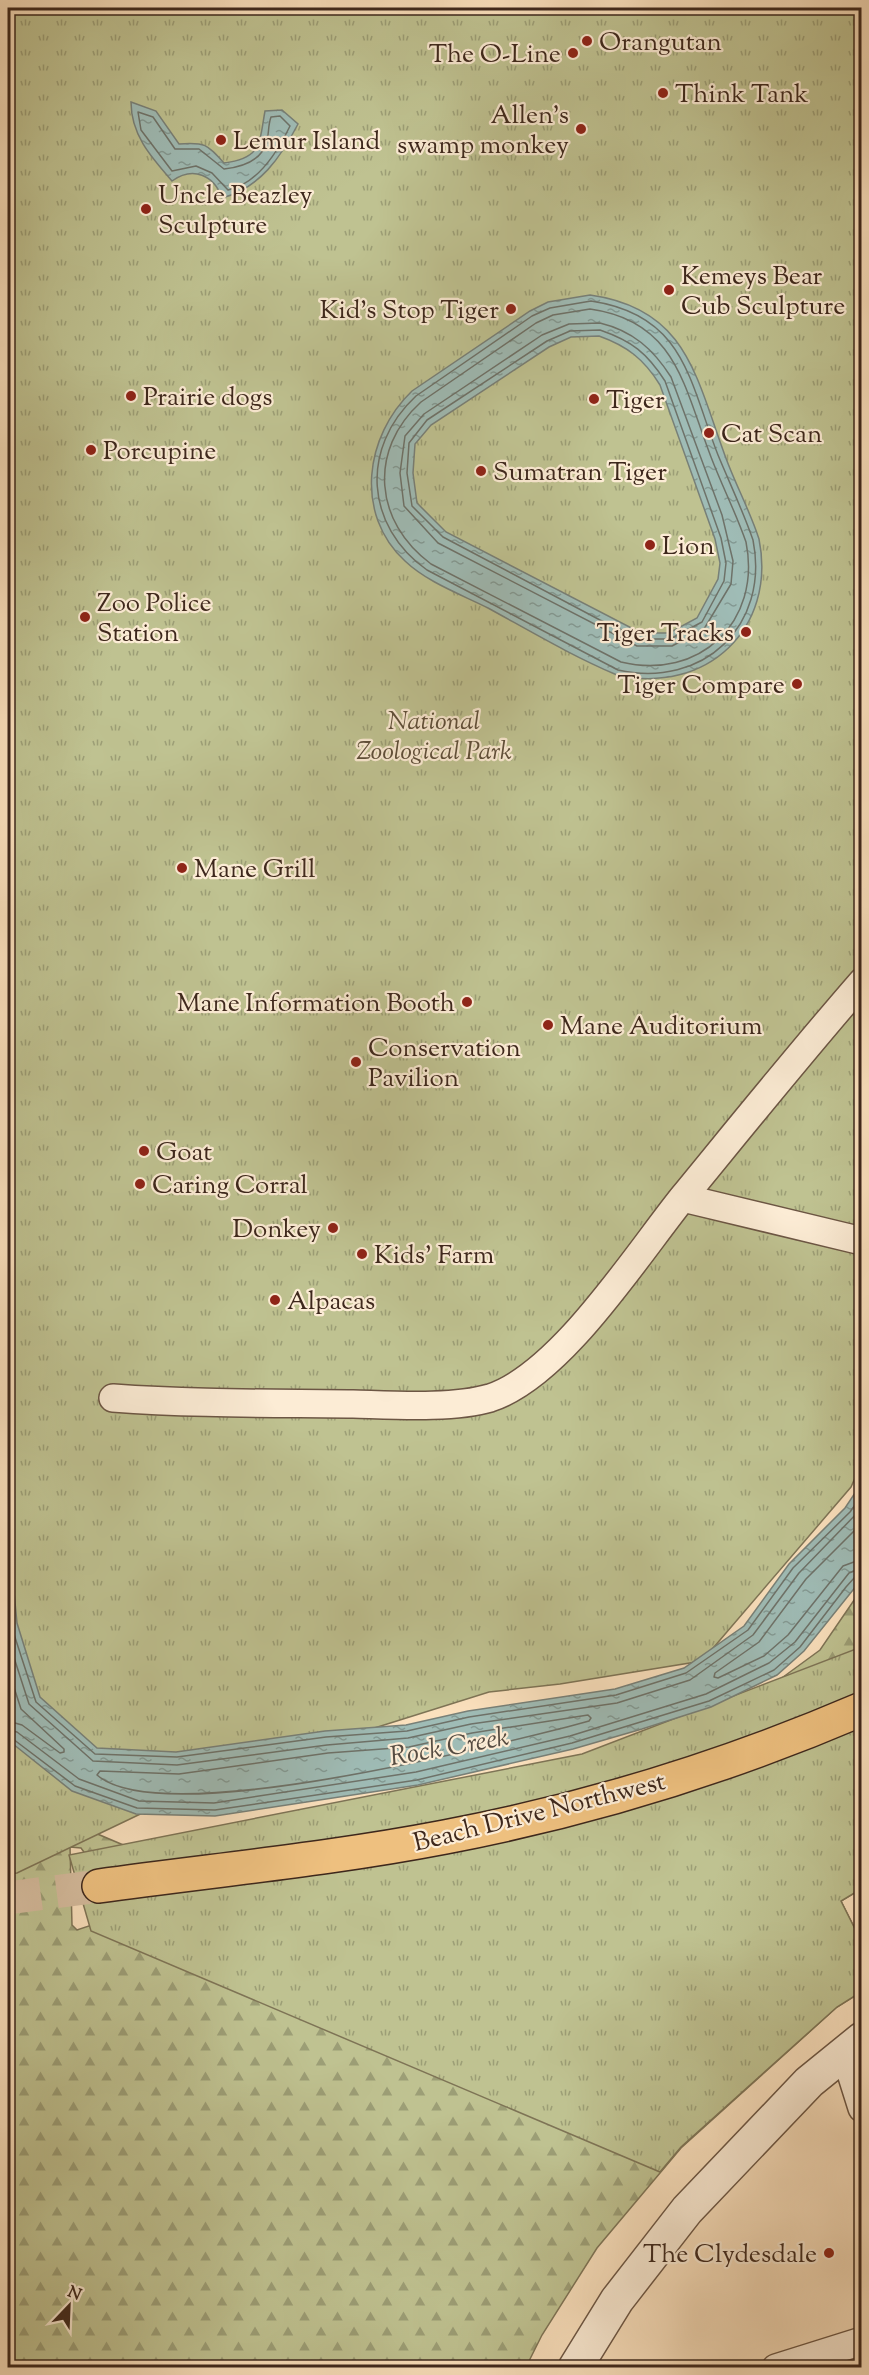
<svg xmlns="http://www.w3.org/2000/svg" width="869" height="2375" font-family="'Sorts Mill Goudy',serif">
<style>
.forest{fill:url(#forest-firs);stroke:#7e7456;stroke-width:1.5}
.park{fill:url(#park-tufts);stroke:#7e7456;stroke-width:1.5}
.water{fill:url(#water-ripples);stroke:#788078;stroke-width:1.5;fill-rule:evenodd}
.lines{fill:none;stroke-linecap:round;stroke-linejoin:round}
.shore{stroke:#6e7269;stroke-width:1.5}
.primary-tunnel{stroke:#d5bc9e;stroke-width:33;stroke-dasharray:33 16;stroke-linecap:butt}
.minor-casing{stroke:#6c5644;stroke-width:30}
.tertiary-casing{stroke:#6c5644;stroke-width:36}
.primary-casing{stroke:#3d271c;stroke-width:36}
.minor{stroke:#fcecd5;stroke-width:27}
.tertiary{stroke:#fcecd5;stroke-width:33}
.primary{stroke:#eec07f;stroke-width:33}
.poi-dot{fill:#8f2418;stroke:#fcecd5;stroke-width:2}
.labels{text-anchor:middle;stroke-width:4.5;stroke-linejoin:round;paint-order:stroke}
.poi-label{font-size:26px;fill:#3d271c;stroke:#fcecd5;text-anchor:start}
.park-label{font-size:26px;font-style:italic;fill:#5e4e39;stroke:#fcecd5}
.street-label{font-size:26px;fill:#3d271c;stroke:#fcecd5}
.water-label{font-size:27px;font-style:italic;fill:#564c42;stroke:#fcecd5}
</style>
<defs>
<pattern id="forest-firs" width="22" height="20" patternUnits="userSpaceOnUse" patternTransform="scale(1.5)"><rect width="22" height="20" fill="#bfc291"/><path d="M5 1l3.5 6h-7zM16 11l3.5 6h-7z" fill="#9c9e76"/></pattern>
<pattern id="park-tufts" width="24" height="20" patternUnits="userSpaceOnUse" patternTransform="scale(1.5)"><rect width="24" height="20" fill="#bfc291"/><path d="M3 7l-1-3M5 7V3M7 7l1-3M15 17l-1-3M17 17v-4M19 17l1-3" fill="none" stroke="#9c9e76"/></pattern>
<pattern id="water-ripples" width="26" height="14" patternUnits="userSpaceOnUse" patternTransform="scale(1.5)"><rect width="26" height="14" fill="#9fbcb6"/><path d="M2 4q2-2 4 0t4 0M15 11q2-2 4 0t4 0" fill="none" stroke="#839993"/></pattern>
</defs>
<rect width="100%" height="100%" fill="#fbe1be"/>
<filter id="stains"><feTurbulence type="fractalNoise" baseFrequency=".00333" numOctaves="4"/><feColorMatrix values="0 0 0 0 .2 0 0 0 0 .09 0 0 0 0 .02 0 0 0 .5 -.17"/></filter>
<radialGradient id="worn" r=".72"><stop offset=".6" stop-color="#630" stop-opacity="0"/><stop offset="1" stop-color="#630" stop-opacity=".3"/></radialGradient>
<g class="forest">
<polygon points="861,1590 861,1651 779,1680 820,1650"/>
<polygon points="8,1784 74,1824 128,1847 89,1859 81,1848 70,1847 72,1925 77,1930 104,1921 861,1889 841,1901 861,1941 861,1992 837,2007 681,2148 597,2248 542,2335 526,2367 8,2367"/>
</g>
<g class="park">
<polygon points="8,8 862,8 862,1462 851,1487 702,1661 560,1684 489,1692 279,1758 155,1807 17,1873 8,1874"/>
<polygon points="861,1647 861,1889 841,1901 861,1941 861,1992 837,2007 681,2147 660,2172 91,1931 69,1855 582,1754"/>
</g>
<g class="water">
<path d="M131 102 156 111 179 144C205 142 207 144 224 163 262 158 259 144 265 111L282 110 298 124C281 157 260 188 222 198 214 175 193 166 172 181 151 157 131 135 131 102Z"/>
<path d="M590 295C684 308 695 372 723 450 733 480 749 508 759 539 777 629 706 695 617 675 572 656 530 631 488 608 460 594 427 582 405 561 354 514 365 436 412 391L530 311 548 302ZM599 336C627 346 644 359 660 385L715 539 720 563 718 579 697 618 669 633H641L446 532 417 503 413 473 415 444 431 425 549 347 571 337Z"/>
<polygon points="861,1484 861,1580 804,1651 777,1675 711,1707 642,1729 573,1749 418,1785 215,1816 136,1814 72,1791 8,1740 8,1530 17,1623 40,1697 97,1748 176,1752 325,1731 406,1725 468,1711 615,1689 684,1668 744,1626 789,1564 845,1508"/>
</g>
<g class="lines">
<g class="shore">
<path d="M138 112 153 117 175 149H199L224 169C242 167 262 161 267 141 269 133 268 125 271 117L280 116 290 126C278 151 257 184 228 190L212 173 196 166 172 171 141 130Z"/>
<path d="M591 301C685 315 689 381 718 455 730 484 743 511 753 540 770 626 703 689 618 670L427 570C365 526 360 448 416 396L532 316 550 308Z"/>
<path d="M590 309C677 321 684 388 711 457 722 486 736 513 746 542 762 622 699 681 621 662L431 564C374 522 368 450 421 402L536 323 553 315Z"/>
<path d="M600 323C633 331 653 349 671 377L722 515 733 561 731 584 704 629 672 646H637L438 543 404 506 400 473 405 436 424 414 542 335 569 324Z"/>
<path d="M600 330C632 341 647 353 665 381L721 538 726 563 724 581 702 622 670 639H641L600 620 443 537 412 506 407 473 409 443 427 420 547 341 570 331Z"/>
<polyline points="862,1523 806,1579 759,1642 715,1673 714,1677 718,1678 764,1656 788,1635 843,1566 862,1559"/>
<polyline points="8,1591 11,1625 36,1702 95,1754 177,1757 326,1737 407,1731 469,1717 616,1695 686,1673 748,1630 793,1568 850,1512 862,1495"/>
<polyline points="8,1639 29,1704 93,1761 177,1765 327,1745 408,1738 471,1724 617,1703 690,1680 753,1635 799,1573 862,1508"/>
<polyline points="8,1669 21,1709 64,1749 64,1752 60,1753 22,1725 8,1721"/>
<path d="M588 1715 591 1718 589 1721 567 1727C484 1748 160 1830 97 1775L100 1771 179 1774 328 1753 409 1747 472 1733Z"/>
<polyline points="8,1730 17,1732 79,1779 139,1801 214,1803 416,1772 570,1736 706,1694 769,1663 795,1642 849,1573 862,1568"/>
<polyline points="8,1738 13,1739 75,1786 137,1808 215,1810 417,1780 572,1743 709,1701 774,1670 800,1647 846,1587 855,1577 862,1576"/>
</g>
<polyline class="primary-tunnel" points="8,1898 99,1886"/>
<defs>
<g id="minor">
<polyline points="683,1198 862,1241"/>
<path d="M113 1398C193 1404 273 1403 353 1404 392 1405 453 1409 490 1398 561 1375 637 1254 684 1196 743 1124 801 1052 862 982"/>
<polyline points="844,2051 862,2108"/>
<polyline points="776,2368 862,2341"/>
</g>
<polyline id="tertiary" points="575,2368 617,2300 687,2210 809,2082 862,2039"/>
<path id="primary" d="M99 1886C214 1870 331 1859 445 1837 587 1810 729 1766 862 1709"/>
</defs>
<use href="#minor" class="minor-casing"/>
<use href="#tertiary" class="tertiary-casing"/>
<use href="#primary" class="primary-casing"/>
<use href="#minor" class="minor"/>
<use href="#tertiary" class="tertiary"/>
<use href="#primary" class="primary"/>
</g>
<g class="poi-dot">
<circle cx="587" cy="41" r="6"/>
<circle cx="573" cy="53" r="6"/>
<circle cx="663" cy="93" r="6"/>
<circle cx="581" cy="129" r="6"/>
<circle cx="221" cy="140" r="6"/>
<circle cx="146" cy="209" r="6"/>
<circle cx="669" cy="290" r="6"/>
<circle cx="511" cy="309" r="6"/>
<circle cx="131" cy="396" r="6"/>
<circle cx="594" cy="399" r="6"/>
<circle cx="709" cy="433" r="6"/>
<circle cx="91" cy="450" r="6"/>
<circle cx="481" cy="471" r="6"/>
<circle cx="650" cy="545" r="6"/>
<circle cx="85" cy="617" r="6"/>
<circle cx="746" cy="632" r="6"/>
<circle cx="797" cy="684" r="6"/>
<circle cx="182" cy="868" r="6"/>
<circle cx="467" cy="1002" r="6"/>
<circle cx="548" cy="1025" r="6"/>
<circle cx="356" cy="1062" r="6"/>
<circle cx="144" cy="1151" r="6"/>
<circle cx="140" cy="1184" r="6"/>
<circle cx="333" cy="1228" r="6"/>
<circle cx="362" cy="1254" r="6"/>
<circle cx="275" cy="1300" r="6"/>
<circle cx="829" cy="2253" r="6"/>
</g>
<g class="labels">
<g class="poi-label">
<text x="599" y="50">Orangutan</text>
<text x="561" y="62" text-anchor="end">The O-Line</text>
<text x="675" y="102">Think Tank</text>
<text x="569" y="123" text-anchor="end">Allen's<tspan x="569" dy="30">swamp monkey</tspan></text>
<text x="233" y="149">Lemur Island</text>
<text x="158" y="203">Uncle Beazley<tspan x="158" dy="30">Sculpture</tspan></text>
<text x="681" y="284">Kemeys Bear<tspan x="681" dy="30">Cub Sculpture</tspan></text>
<text x="499" y="318" text-anchor="end">Kid's Stop Tiger</text>
<text x="143" y="405">Prairie dogs</text>
<text x="606" y="408">Tiger</text>
<text x="721" y="442">Cat Scan</text>
<text x="103" y="459">Porcupine</text>
<text x="493" y="480">Sumatran Tiger</text>
<text x="662" y="554">Lion</text>
<text x="97" y="611">Zoo Police<tspan x="97" dy="30">Station</tspan></text>
<text x="734" y="641" text-anchor="end">Tiger Tracks</text>
<text x="785" y="693" text-anchor="end">Tiger Compare</text>
<text x="194" y="877">Mane Grill</text>
<text x="455" y="1011" text-anchor="end">Mane Information Booth</text>
<text x="560" y="1034">Mane Auditorium</text>
<text x="368" y="1056">Conservation<tspan x="368" dy="30">Pavilion</tspan></text>
<text x="156" y="1160">Goat</text>
<text x="152" y="1193">Caring Corral</text>
<text x="321" y="1237" text-anchor="end">Donkey</text>
<text x="374" y="1263">Kids' Farm</text>
<text x="287" y="1309">Alpacas</text>
<text x="817" y="2262" text-anchor="end">The Clydesdale</text>
</g>
<g class="park-label">
<text x="434" y="729">National<tspan x="434" dy="30">Zoological Park</tspan></text>
</g>
<g class="street-label">
<text transform="translate(539 1811) rotate(-14)" y="9">Beach Drive Northwest</text>
</g>
<g class="water-label">
<text transform="translate(449 1746) rotate(-10)" y="9">Rock Creek</text>
</g>
</g>
<rect width="869" height="2375" fill="none" stroke="#fbe1be" stroke-width="30"/>
<rect x="9" y="9" width="851" height="2357" fill="none" stroke="#3d271c" stroke-width="3"/>
<rect x="15" y="15" width="839" height="2345" fill="none" stroke="#3d271c" stroke-width="1.5"/>
<g transform="translate(69 2306) rotate(23)" stroke="#fcecd5" stroke-width="4.5" paint-order="stroke">
<path d="M0-4.5L10 22L0 15L-10 22Z" fill="#3d271c"/>
<text y="-9" font-size="16" font-weight="bold" text-anchor="middle" fill="#3d271c">N</text>
</g>
<rect width="100%" height="100%" filter="url(#stains)"/>
<rect width="100%" height="100%" fill="url(#worn)"/>
</svg>
